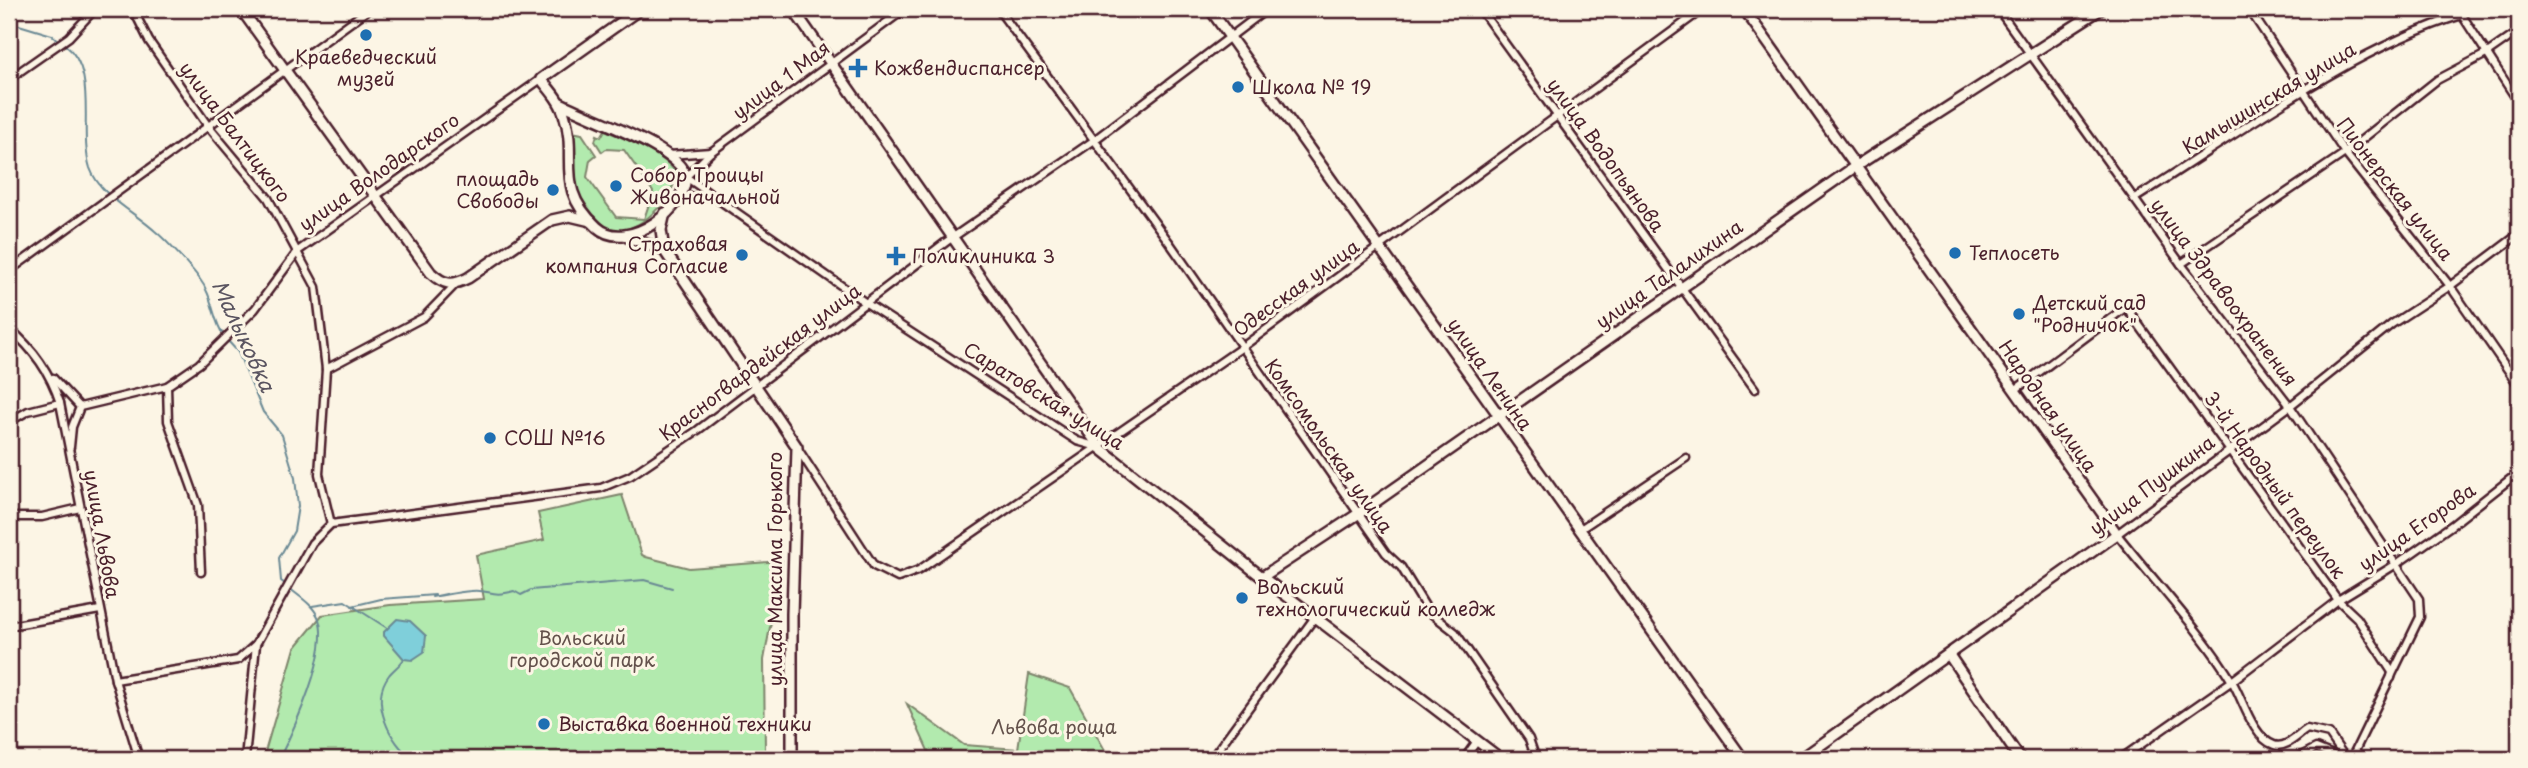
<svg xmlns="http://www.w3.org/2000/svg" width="2528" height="768" font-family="'Playpen Sans',sans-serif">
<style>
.green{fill:#b2eaae;stroke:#7e846c;stroke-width:2}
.water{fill:#7fcfda;stroke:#6a8994;stroke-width:2}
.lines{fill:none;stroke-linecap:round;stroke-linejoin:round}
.stream{stroke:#6a8994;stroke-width:2}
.street-casing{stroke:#4a1f2b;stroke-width:11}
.secondary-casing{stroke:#4a1f2b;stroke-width:14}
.street{stroke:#fcf5e5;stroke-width:6}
.secondary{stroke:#fcf5e5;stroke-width:9}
.poi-dot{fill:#1f6fb2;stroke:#fcf5e5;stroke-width:2.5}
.labels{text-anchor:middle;stroke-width:6;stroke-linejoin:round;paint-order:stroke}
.poi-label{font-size:19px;fill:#4a1f2b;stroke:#fcf5e5;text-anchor:start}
.street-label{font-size:19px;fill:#4a1f2b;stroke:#fcf5e5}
.park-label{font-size:19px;fill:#64524c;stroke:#fcf5e5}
.water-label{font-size:21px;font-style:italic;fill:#5a5460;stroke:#fcf5e5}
</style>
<rect width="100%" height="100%" fill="#fcf5e5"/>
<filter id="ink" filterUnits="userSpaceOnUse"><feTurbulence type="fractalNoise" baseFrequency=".0143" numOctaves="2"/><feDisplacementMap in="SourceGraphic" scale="14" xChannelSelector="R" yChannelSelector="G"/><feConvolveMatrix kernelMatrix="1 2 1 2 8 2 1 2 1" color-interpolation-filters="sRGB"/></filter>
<g filter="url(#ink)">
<g class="green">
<path d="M605 130C629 141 659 151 676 172 677 196 638 235 614 230 600 227 584 203 577 191 569 175 573 149 572 132L582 134 596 155 590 160 587 177 616 217 644 219 653 192 650 187 660 180 652 179 648 184 624 150 606 149 602 152 595 141 597 135 601 137Z"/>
<polygon points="622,495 642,555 646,557 689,568 782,561 764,660 765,751 685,759 263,759 295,648 322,615 390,605 484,599 476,555 544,540 538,513"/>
<polygon points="1029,674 1070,688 1110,759 941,759 929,753 907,704 964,745 1018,749"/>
</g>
<polygon class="water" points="397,619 410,621 426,636 424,652 412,660 404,659 384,636 384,632"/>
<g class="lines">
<g class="stream">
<polyline points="9,22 52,35 60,42"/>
<path d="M65 45C99 71 78 130 90 168 100 196 133 211 155 231 166 240 190 266 199 278 214 297 212 320 224 336"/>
<polyline points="228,341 238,352 263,412 282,435 295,478 298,506 294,531 279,558 281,581 285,584"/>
<path d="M446 594 432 597C445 595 458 592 471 591 491 589 490 598 514 591L521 595 531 590 644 580 672 588"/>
<polyline points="312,606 345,601 387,628"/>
<polyline points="352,606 381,599 435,595"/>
<path d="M404 659C400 665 393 670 389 675 369 701 390 743 413 759"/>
<path d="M279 759C294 729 330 652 319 619 314 605 300 597 289 588"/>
</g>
<defs>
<g id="street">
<polyline points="133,9 149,41 208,126 268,198 316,287 326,369 319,474 331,524"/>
<polyline points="905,9 711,152 686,177 866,303 1077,441 1098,447"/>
<polyline points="998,9 1169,242 1386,553 1401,567 1428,611 1455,632 1529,739 1536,759"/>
<polyline points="1480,9 1755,389"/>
<polyline points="1998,9 2181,264 2290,406 2419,599 2420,617 2351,759"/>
<polyline points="2249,9 2345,153 2450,286 2519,386"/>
<polyline points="2458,9 2519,103"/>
<polyline points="9,79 69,37 95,9"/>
<polyline points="669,155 711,152"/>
<polyline points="680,198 706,196"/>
<path d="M2134 199C2232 138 2352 48 2462 15"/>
<polyline points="2181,264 2345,153 2437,80 2486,54 2519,31"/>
<polyline points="9,271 369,9"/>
<path d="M9 328C34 350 50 372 60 403L115 680 139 759"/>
<polyline points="326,369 424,317 455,285"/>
<polyline points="53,378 80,407"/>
<polyline points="167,386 168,421 198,505 201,572"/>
<polyline points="2015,390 2126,307 2338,600 2357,618 2392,672 2391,678"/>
<polyline points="9,422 28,411 60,403"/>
<polyline points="70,447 72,427 80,407 167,386 199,364 255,309 298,251 541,79"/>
<polyline points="798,449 874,566 898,578 919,570 1241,348 1703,9"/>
<polyline points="9,517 42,517 80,508"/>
<polyline points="1579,530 1686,458"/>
<polyline points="9,626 100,610"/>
<polyline points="115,680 238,660 256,644 312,543 331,524 601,488 630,476 698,430 946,242 1093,141 1267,9"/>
<polyline points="245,759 256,644"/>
<polyline points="1211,759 1315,617"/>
<polyline points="1464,759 1477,741"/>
<polyline points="2120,759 2232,681 2338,600 2398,563 2452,525 2519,472"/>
<polyline points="2295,759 2316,748 2343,759"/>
<path d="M2346 759 2329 734 2307 729C2298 735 2286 749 2274 745 2253 738 2243 700 2233 683 2204 634 2153 580 2117 534L2290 406 2392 324 2450 286 2519 234"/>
</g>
<g id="secondary">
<path d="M241 9 431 273C444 285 452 286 468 278L552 220 570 216 591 221"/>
<polyline points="793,9 1100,448 1262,577 1501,759"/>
<polyline points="1210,9 1743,759"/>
<polyline points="1744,9 2117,534 1801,759"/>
<path d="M559 102C584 117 681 148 685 176 690 205 628 255 597 227 553 187 579 159 564 114 560 101 550 90 541 79L640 9"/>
<polyline points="665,213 661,230 664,250 797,447 792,614 792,759"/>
<polyline points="627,237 664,250"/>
<polyline points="1262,577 1358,514 1856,166 2101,9"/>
<polyline points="1949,655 2020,759"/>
</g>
</defs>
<use href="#street" class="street-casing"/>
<use href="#secondary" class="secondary-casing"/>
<use href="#street" class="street"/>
<use href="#secondary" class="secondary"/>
</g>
</g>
<g class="poi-dot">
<circle cx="366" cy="35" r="7"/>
<path d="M854.5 57.5h7v7h7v7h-7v7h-7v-7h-7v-7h7z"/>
<circle cx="1238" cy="87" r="7"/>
<circle cx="616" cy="186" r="7"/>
<circle cx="553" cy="190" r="7"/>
<circle cx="1955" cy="253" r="7"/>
<circle cx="742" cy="255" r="7"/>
<path d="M892.5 245.5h7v7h7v7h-7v7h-7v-7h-7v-7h7z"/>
<circle cx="2019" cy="314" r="7"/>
<circle cx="490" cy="438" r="7"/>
<circle cx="1242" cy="598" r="7"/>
<circle cx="544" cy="724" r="7"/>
</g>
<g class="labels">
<g class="poi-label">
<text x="366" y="64" text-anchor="middle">Краеведческий<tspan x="366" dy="22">музей</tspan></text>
<text x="874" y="75">Кожвендиспансер</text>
<text x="1252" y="94">Школа № 19</text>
<text x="630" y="182">Собор Троицы<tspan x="630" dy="22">Живоначальной</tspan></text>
<text x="539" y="186" text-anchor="end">площадь<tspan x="539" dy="22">Свободы</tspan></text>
<text x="728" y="251" text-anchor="end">Страховая<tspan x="728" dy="22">компания Согласие</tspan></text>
<text x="1969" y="260">Теплосеть</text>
<text x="912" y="263">Поликлиника 3</text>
<text x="2033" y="310">Детский сад<tspan x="2033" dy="22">"Родничок"</tspan></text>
<text x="504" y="445">СОШ №16</text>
<text x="1256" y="594">Вольский<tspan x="1256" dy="22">технологический колледж</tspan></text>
<text x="558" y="731">Выставка военной техники</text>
</g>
<g class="street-label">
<text transform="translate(781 80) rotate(-37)" y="7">улица 1 Мая</text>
<text transform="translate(2269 98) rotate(-31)" y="7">Камышинская улица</text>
<text transform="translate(235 132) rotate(53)" y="7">улица Балтицкого</text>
<text transform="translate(1606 155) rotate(54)" y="7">улица Водопьянова</text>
<text transform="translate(379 172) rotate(-35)" y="7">улица Володарского</text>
<text transform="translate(2395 189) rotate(52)" y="7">Пионерская улица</text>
<text transform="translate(1669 274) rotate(-35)" y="7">улица Талалихина</text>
<text transform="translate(1296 288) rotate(-36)" y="7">Одесская улица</text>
<text transform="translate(2224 292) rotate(53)" y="7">улица Здравоохранения</text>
<text transform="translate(760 362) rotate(-37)" y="7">Красногвардейская улица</text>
<text transform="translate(1490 374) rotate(55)" y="7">улица Ленина</text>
<text transform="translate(1044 396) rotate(32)" y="7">Саратовская улица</text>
<text transform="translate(2048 406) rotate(55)" y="7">Народная улица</text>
<text transform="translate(1329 446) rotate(55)" y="7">Комсомольская улица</text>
<text transform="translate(2152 485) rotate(-37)" y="7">улица Пушкина</text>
<text transform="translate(2275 485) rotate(54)" y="7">3-й Народный переулок</text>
<text transform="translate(2417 527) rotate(-35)" y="7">улица Егорова</text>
<text transform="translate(102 534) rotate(80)" y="7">улица Львова</text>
<text transform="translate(775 569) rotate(-90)" y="7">улица Максима Горького</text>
</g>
<g class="park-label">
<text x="582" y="645">Вольский<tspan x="582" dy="22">городской парк</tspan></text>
<text x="1054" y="734">Львова роща</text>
</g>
<g class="water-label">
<text transform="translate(243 336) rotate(65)" y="7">Малыковка</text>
</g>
</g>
<rect width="2528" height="768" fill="none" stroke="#fcf5e5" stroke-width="35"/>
<rect x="18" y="18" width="2493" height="733" fill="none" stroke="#4a1f2b" stroke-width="2.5" filter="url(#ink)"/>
</svg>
